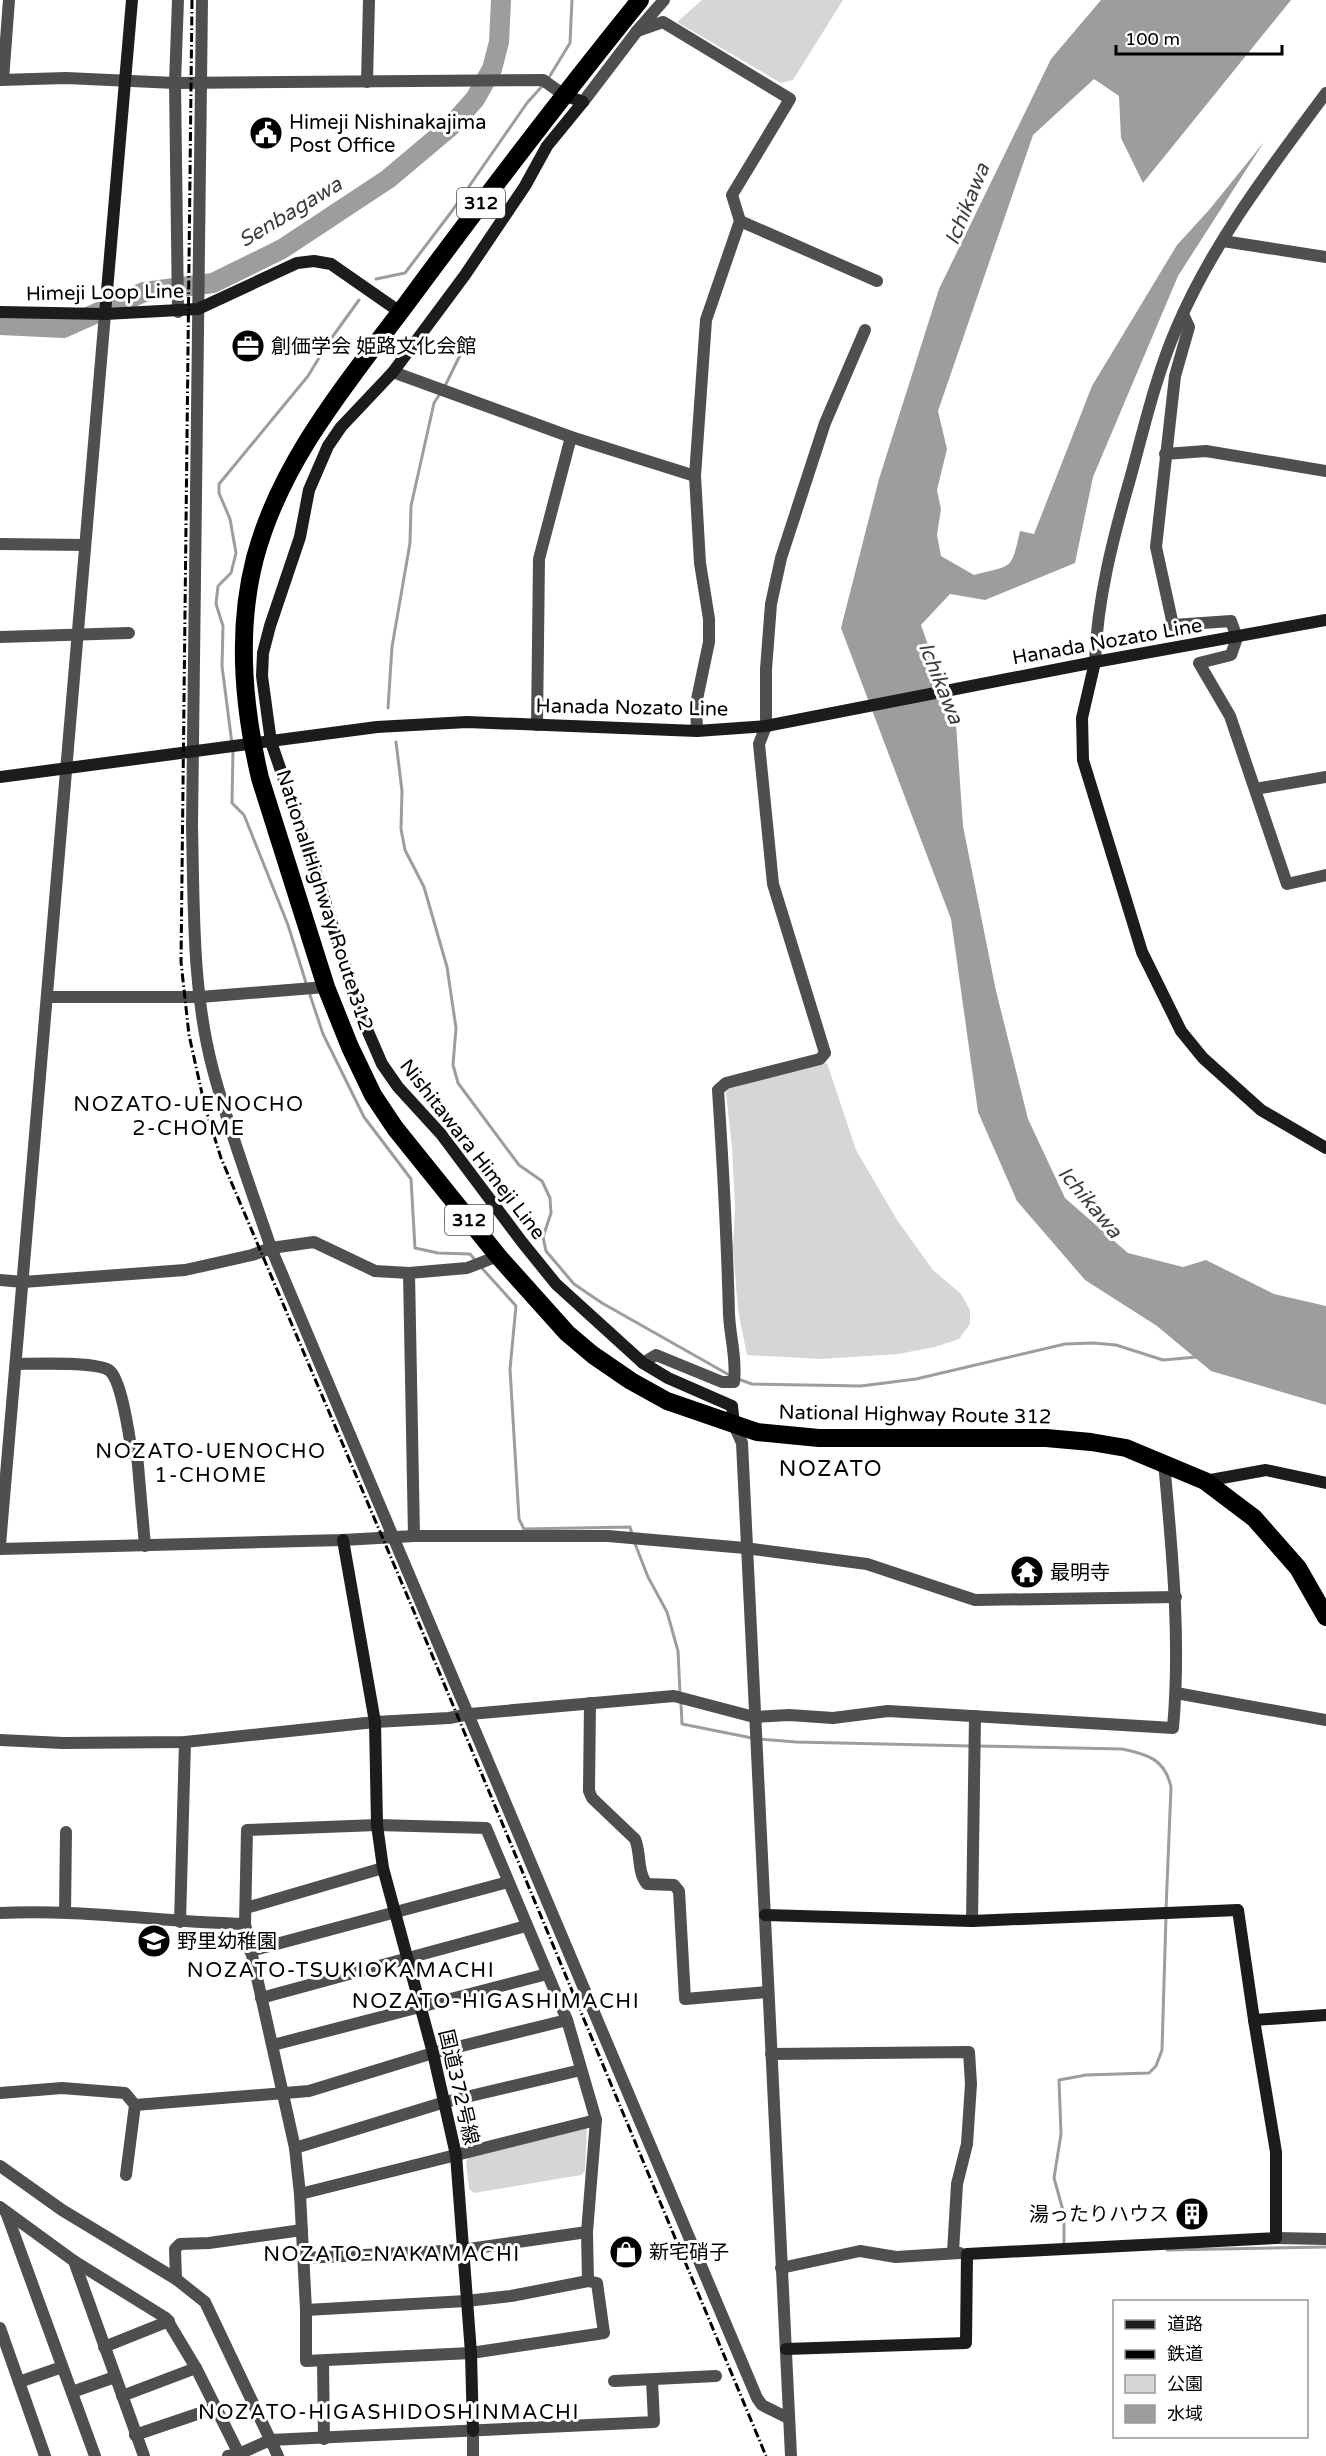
<svg xmlns="http://www.w3.org/2000/svg" width="1326" height="2456" font-family="'Varela Round','Noto Sans JP',sans-serif">
<style>
.green{fill:#d6d6d6}
.water{fill:#9d9d9d}
.lines{fill:none;stroke-linecap:round;stroke-linejoin:round}
.stream{stroke:#9d9d9d;stroke-width:3}
.river{stroke:#9d9d9d;stroke-width:20}
.street{stroke:#4f4f4f;stroke-width:12}
.secondary{stroke:#1c1c1c;stroke-width:12}
.highway{stroke:#000;stroke-width:18}
.rail{stroke:#000;stroke-width:3;stroke-dasharray:9 3 1.5 3;stroke-linecap:butt}
.labels{text-anchor:middle;stroke-width:6;stroke-linejoin:round;paint-order:stroke}
.shield{fill:#fff;stroke:#4c4c4c;stroke-width:1.5}
.shield-label{font-size:18px;font-weight:bold;fill:#000}
.poi-label{font-size:20px;fill:#000;stroke:#fff;text-anchor:start}
.street-label{font-size:20px;fill:#000;stroke:#fff}
.water-label{font-size:21px;font-style:italic;fill:#3e3e3e;stroke:#fff}
.neighbourhood-label{font-size:21px;letter-spacing:1.5px;fill:#000;stroke:#fff}
.quarter-label{font-size:22px;letter-spacing:1.5px;fill:#000;stroke:#fff}
</style>
<rect width="100%" height="100%" fill="#fff"/>
<g class="green">
<polygon points="702,0 843,0 793,80 781,83 677,22"/>
<polygon points="827,1063 856,1150 897,1220 933,1270 961,1294 970,1310 970,1324 959,1339 935,1347 898,1354 821,1359 747,1355 738,1310 733,1248 735,1208 732,1148 726,1093 729,1087"/>
<polygon points="583,2125 587,2129 585,2171 581,2175 474,2193 469,2189 466,2161 470,2156"/>
</g>
<path class="water" d="M1101 0H1291L1143 183 1121 138 1119 96 1094 79 1033 135 938 411 947 449 937 490 941 509 937 535 941 556 974 575C1013 565 1011 571 1020 531L1034 534 1092 386 1177 245 1209 210 1264 142 1178 276 1093 477 1075 563 985 600 950 594 921 625 956 724 963 826 996 991 1028 1119 1065 1198 1128 1253 1183 1267 1206 1260 1274 1294 1326 1306V1405L1211 1371 1157 1326 1085 1280 1017 1201 978 1112 951 919 841 628 879 479 939 289 1051 59Z"/>
<g class="lines">
<g class="stream">
<polyline points="548,79 570,43 572,0"/>
<polyline points="376,279 405,273 452,211 527,103 544,84"/>
<polyline points="445,386 465,345"/>
<polyline points="388,708 392,647 410,543 411,506 434,403 441,392"/>
<polyline points="396,742 402,791 401,829 405,850 424,887 447,967 456,1028 453,1065 458,1083 519,1165 542,1181 550,1198 551,1213 543,1237 546,1251 574,1284 602,1303 731,1376"/>
<polyline points="232,744 222,666 223,626 216,604 218,586 231,573 236,553 230,519 219,493 219,484 308,376 328,343 359,300"/>
<polyline points="233,751 232,803 244,815 288,925 307,986"/>
<polyline points="309,992 323,1034 364,1117 411,1179 415,1248 438,1253 470,1254 476,1261"/>
<polyline points="480,1266 516,1306 510,1369 519,1519 524,1529 630,1527 632,1534"/>
<polyline points="738,1379 752,1384 861,1386 916,1379 1065,1344 1093,1343 1116,1345 1163,1360 1197,1357"/>
<polyline points="634,1541 648,1577 667,1612 678,1651 680,1693"/>
<polyline points="681,1703 682,1724 752,1738"/>
<polyline points="759,1739 796,1742 971,1746"/>
<path d="M978 1746 1122 1749C1147 1754 1165 1759 1171 1787L1166 1910"/>
<polyline points="1064,2246 1064,2214 1054,2178 1061,2134 1059,2080 1086,2075 1149,2073 1156,2066 1162,2050 1166,1917"/>
<polyline points="1167,2250 1326,2247"/>
</g>
<polyline class="river" points="0,325 63,328 144,292 213,283 282,249 388,179 451,126 475,99 492,69 499,42 501,0"/>
<g class="street">
<polyline points="178,0 175,83 178,312"/>
<path d="M202 0 192 826C194 907 192 991 213 1070 229 1130 251 1189 271 1248L757 2398 762 2405 788 2418"/>
<polyline points="637,31 663,22 790,99 732,195 740,221 706,320 695,476 700,563 709,619 709,642 696,704 697,731"/>
<polyline points="0,80 66,78 175,83 543,80 564,95"/>
<polyline points="3,80 9,0"/>
<polyline points="367,82 369,0"/>
<polyline points="583,102 637,31 664,0"/>
<polyline points="740,221 877,281"/>
<polyline points="1223,241 1326,257"/>
<polyline points="1183,314 1189,327 1175,376 1156,547 1173,625 1231,621 1237,638 1231,655 1199,663 1230,716 1287,884 1326,875"/>
<polyline points="393,372 571,437 695,476"/>
<polyline points="1165,454 1206,451 1326,471"/>
<polyline points="0,544 85,545"/>
<polyline points="0,637 129,633"/>
<path d="M1095 662C1097 600 1113 538 1130 479 1144 428 1156 375 1177 327 1213 242 1272 166 1326 93"/>
<polyline points="537,725 539,559 571,437"/>
<polyline points="1255,789 1326,777"/>
<polyline points="47,997 200,997 326,987"/>
<polyline points="409,1273 414,1536"/>
<polyline points="0,1280 23,1282 185,1270 252,1255 271,1248 314,1242 375,1271 409,1273 467,1268 498,1256"/>
<path d="M643 1363 656 1355 722 1382H734C737 1358 730 1338 729 1314 727 1239 723 1165 718 1090L726 1083 820 1059 825 1053 773 884 759 744 766 726V669L771 604 781 558 825 423 865 330"/>
<path d="M16 1364C33 1364 99 1361 110 1371 122 1382 129 1435 132 1453L137 1454 145 1546"/>
<polyline points="734,1425 742,1443 791,2456"/>
<polyline points="0,1545 105,314"/>
<polyline points="0,1549 343,1540 414,1536 608,1536 745,1548 867,1564 975,1600 1176,1597"/>
<polyline points="1176,1693 1326,1720"/>
<path d="M590 1703 589 1791 592 1798 635 1839C641 1852 637 1873 647 1884L674 1885 679 1891 685 1999 767 1992"/>
<path d="M0 1740 63 1743 185 1742 375 1722 449 1718 470 1714 674 1696 754 1717 789 1715 833 1718 888 1711 1173 1728C1181 1639 1172 1551 1164 1462"/>
<polygon points="377,1825 486,1828 567,2020 596,2120 587,2232 588,2281 597,2283 604,2333 471,2353 306,2361 306,2310 300,2194 295,2148 245,1924 247,1830"/>
<polyline points="246,1908 383,1868"/>
<polyline points="65,1912 66,1832"/>
<path d="M0 1913C82 1909 163 1922 245 1924"/>
<polyline points="972,1921 975,1716"/>
<polyline points="180,1922 185,1742"/>
<polyline points="250,1951 508,1882"/>
<polyline points="261,1998 526,1926"/>
<polyline points="273,2045 547,1974"/>
<polyline points="771,2054 969,2052 971,2084 967,2144 957,2184 953,2252"/>
<polyline points="0,2093 62,2088 125,2093 135,2105 126,2175"/>
<polyline points="135,2105 309,2091 433,2053 567,2020"/>
<polyline points="295,2148 445,2102 581,2070"/>
<polyline points="0,2166 62,2210 176,2279 205,2302 278,2456"/>
<polyline points="300,2194 596,2120"/>
<polyline points="0,2207 74,2261 166,2318 196,2368 240,2456"/>
<polyline points="6,2212 95,2456"/>
<polyline points="1276,2238 1326,2239"/>
<polyline points="304,2258 462,2250 587,2232"/>
<polyline points="74,2261 144,2456"/>
<polyline points="781,2268 860,2251 896,2257 960,2253"/>
<polyline points="176,2279 175,2249 180,2244 209,2243 302,2230"/>
<polyline points="306,2310 466,2301 511,2296 588,2281"/>
<polyline points="0,2328 45,2456"/>
<polyline points="104,2347 169,2321"/>
<polyline points="323,2361 324,2439"/>
<polyline points="614,2381 716,2376"/>
<polyline points="19,2382 62,2367"/>
<polyline points="72,2392 115,2377"/>
<polyline points="122,2396 196,2368"/>
<polyline points="135,2435 215,2408"/>
<polyline points="228,2456 239,2454 270,2440 654,2422 652,2380"/>
<polyline points="473,2456 473,2431"/>
</g>
<g class="secondary">
<polyline points="564,95 583,102 547,146 525,186 465,275 393,372 341,427 328,446 309,490 300,537 270,626 263,653 262,676 271,742 318,878 359,1011 382,1064 398,1087 441,1134 522,1242 556,1284 643,1363 668,1378 732,1406 734,1425"/>
<polyline points="0,312 105,314 198,309 297,263 314,261 331,264 400,312"/>
<polyline points="105,314 132,0"/>
<polyline points="1095,662 1082,718 1083,760 1142,952 1181,1031 1203,1058 1261,1110 1326,1148"/>
<polyline points="0,777 377,727 467,722 697,731 766,726 1095,662 1326,620"/>
<polyline points="1205,1481 1266,1470 1326,1483"/>
<polyline points="343,1540 375,1722 377,1825 383,1868 433,2053 456,2155 471,2353 473,2431"/>
<polyline points="765,1915 972,1921 1238,1910 1254,2020 1276,2152 1276,2238 967,2254 966,2343 786,2349"/>
<polyline points="1254,2020 1326,2015"/>
</g>
<path class="highway" d="M640 0C560 99 483 200 407 303 348 382 281 460 255 558 236 631 243 706 260 778L326 987 350 1047 373 1095 395 1128 498 1256 567 1333 593 1355 631 1381 667 1401 757 1432 819 1438H1046L1091 1442 1126 1448 1205 1481 1254 1518 1298 1568 1326 1617"/>
<polyline class="rail" points="192,0 181,962 189,1035 205,1107 221,1158 415,1614 766,2456"/>
</g>
<defs>
<symbol id="civic-disc" viewBox="-11 -11 22 22"><circle r="9.5" fill="#000" stroke="#fff"/><path d="M-.6-6.5H3V-4.5H.6V-3L4-1V1h2V6H-6V1h2V-1L-.6-3ZM-1.2 2.5V6h2.4V2.5Z" fill="#fff"/></symbol>
<symbol id="office-disc" viewBox="-11 -11 22 22"><circle r="9.5" fill="#000" stroke="#fff"/><path d="M-6-3h4V-5.5h4V-3h4V5H-6ZM-1-4.5V-3h2v-1.5ZM-6 0V1H6V0Z" fill="#fff"/></symbol>
<symbol id="temple-disc" viewBox="-11 -11 22 22"><circle r="9.5" fill="#000" stroke="#fff"/><path d="M0-6L5-2H3V0L6.5 2.5H4V6H1.5V3h-3V6H-4V2.5H-6.5L-3 0V-2H-5Z" fill="#fff"/></symbol>
<symbol id="school-disc" viewBox="-11 -11 22 22"><circle r="9.5" fill="#000" stroke="#fff"/><path d="M0-5L7-2L0 1L-7-2ZM-4 1L0 2.5L4 1V4Q0 6-4 4Z" fill="#fff"/></symbol>
<symbol id="building-disc" viewBox="-11 -11 22 22"><circle r="9.5" fill="#000" stroke="#fff"/><path d="M-4-6H4V6H1V3H-1V6H-4ZM-2.5-4.3h1.7v1.8h-1.7ZM.8-4.3h1.7v1.8H.8ZM-2.5-1h1.7V.8h-1.7ZM.8-1h1.7V.8H.8Z" fill="#fff"/></symbol>
<symbol id="shop-disc" viewBox="-11 -11 22 22"><circle r="9.5" fill="#000" stroke="#fff"/><path d="M-5-2.5h2.3a2.7 3.5 0 0 1 5.4 0H5L5.5 6h-11ZM-1.5-2.5h3a1.5 2.3 0 0 0-3 0Z" fill="#fff"/></symbol>
</defs>
<g fill-rule="evenodd">
<use href="#civic-disc" x="247" y="114" width="38" height="38"/>
<use href="#office-disc" x="229" y="327" width="38" height="38"/>
<use href="#temple-disc" x="1008" y="1553" width="38" height="38"/>
<use href="#school-disc" x="135" y="1922" width="38" height="38"/>
<use href="#building-disc" x="1173" y="2195" width="38" height="38"/>
<use href="#shop-disc" x="607" y="2233" width="38" height="38"/>
</g>
<g class="labels">
<g class="shield">
<rect x="457" y="188" width="48" height="30" rx="4.5"/>
<rect x="445" y="1205" width="48" height="30" rx="4.5"/>
</g>
<g class="shield-label">
<text x="481" y="209">312</text>
<text x="469" y="1226">312</text>
</g>
<g class="poi-label">
<text x="289" y="129">Himeji Nishinakajima<tspan x="289" dy="23">Post Office</tspan></text>
<text x="271" y="353">創価学会 姫路文化会館</text>
<text x="1050" y="1579">最明寺</text>
<text x="177" y="1948">野里幼稚園</text>
<text x="1169" y="2221" text-anchor="end">湯ったりハウス</text>
<text x="649" y="2259">新宅硝子</text>
</g>
<g class="street-label">
<text transform="translate(105 292) rotate(-1)" y="7">Himeji Loop Line</text>
<text transform="translate(1107 641) rotate(-10)" y="7">Hanada Nozato Line</text>
<text transform="translate(632 707) rotate(1)" y="7">Hanada Nozato Line</text>
<text transform="translate(325 900) rotate(72)" y="7">National Highway Route 312</text>
<text transform="translate(473 1149) rotate(52)" y="7">Nishitawara Himeji Line</text>
<text transform="translate(915 1414) rotate(1)" y="7">National Highway Route 312</text>
<text transform="translate(459 2087) rotate(77)" y="7">国道372号線</text>
</g>
<g class="water-label">
<text transform="translate(967 204) rotate(-68)" y="7">Ichikawa</text>
<text transform="translate(290 212) rotate(-31)" y="7">Senbagawa</text>
<text transform="translate(941 683) rotate(68)" y="7">Ichikawa</text>
<text transform="translate(1090 1202) rotate(50)" y="7">Ichikawa</text>
</g>
<g class="neighbourhood-label">
<text x="189" y="1111">NOZATO-UENOCHO<tspan x="189" dy="24">2-CHOME</tspan></text>
<text x="211" y="1458">NOZATO-UENOCHO<tspan x="211" dy="24">1-CHOME</tspan></text>
<text x="341" y="1977">NOZATO-TSUKIOKAMACHI</text>
<text x="496" y="2008">NOZATO-HIGASHIMACHI</text>
<text x="392" y="2261">NOZATO-NAKAMACHI</text>
<text x="389" y="2419">NOZATO-HIGASHIDOSHINMACHI</text>
</g>
<g class="quarter-label">
<text x="831" y="1476">NOZATO</text>
</g>
</g>
<rect x="1113" y="2300" width="195" height="138" fill="#ffffff" stroke="#999999" stroke-width="1.5"/>
<rect x="1125" y="2320" width="30" height="9" fill="#1c1c1c" stroke="#999999" stroke-width="1.5"/>
<text x="1167" y="2330" font-size="18" fill="#000000">道路</text>
<rect x="1125" y="2350" width="30" height="9" fill="#000000" stroke="#999999" stroke-width="1.5"/>
<text x="1167" y="2360" font-size="18" fill="#000000">鉄道</text>
<rect x="1125" y="2375" width="30" height="18" fill="#d6d6d6" stroke="#999999" stroke-width="1.5"/>
<text x="1167" y="2390" font-size="18" fill="#000000">公園</text>
<rect x="1125" y="2405" width="30" height="18" fill="#9d9d9d" stroke="#999999" stroke-width="1.5"/>
<text x="1167" y="2420" font-size="18" fill="#000000">水域</text>
<path d="M1116 45v9h166v-9" fill="none" stroke="#000000" stroke-width="3"/>
<text x="1125" y="45" font-size="18" fill="#000000" stroke="#ffffff" stroke-width="4.5" paint-order="stroke">100 m</text>
</svg>
